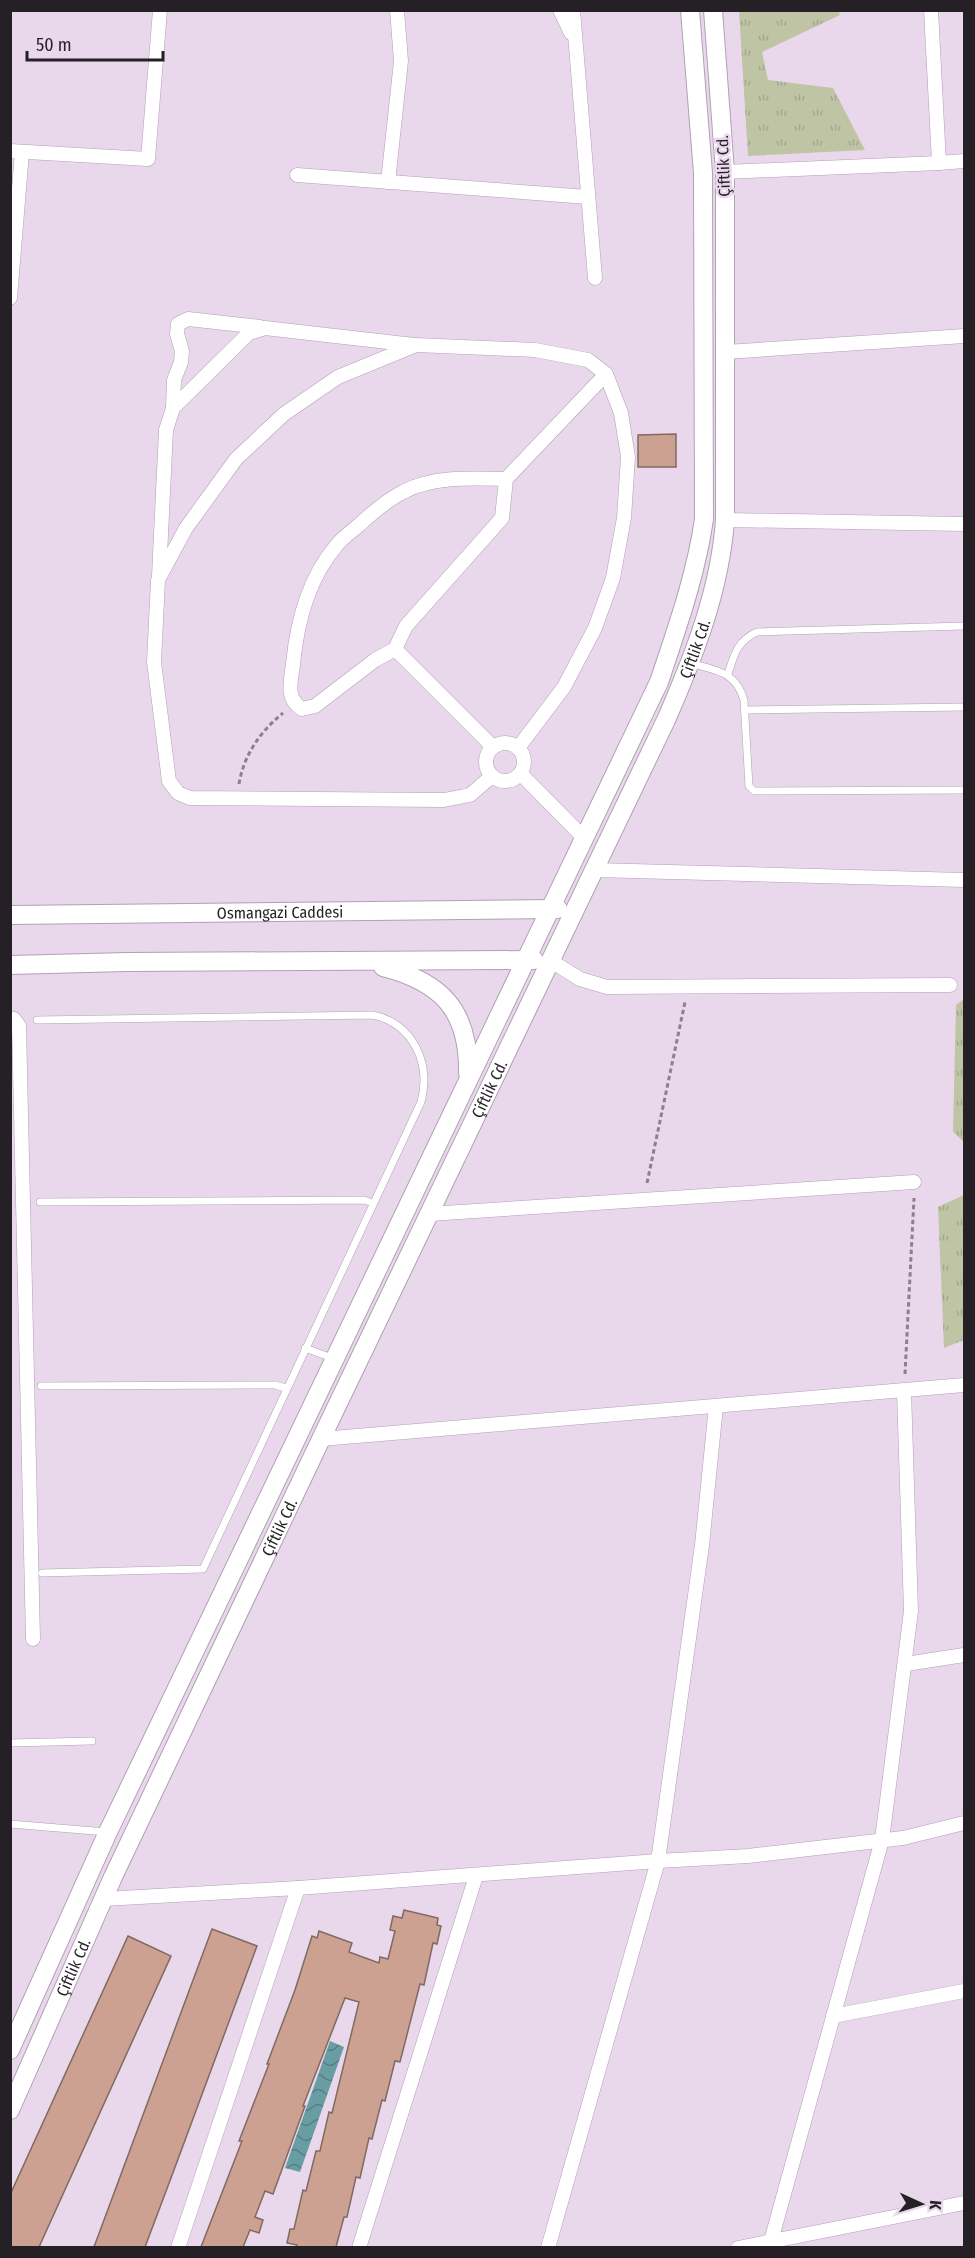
<svg xmlns="http://www.w3.org/2000/svg" width="975" height="2258" font-family="'Fira Sans Condensed',sans-serif">
<style>
.grass{fill:url(#grass-tufts)}
.water{fill:url(#water-waves)}
.building{fill:#cca191;stroke:#806a62;stroke-width:1.5}
.lines{fill:none;stroke-linecap:round;stroke-linejoin:round}
.service-casing{stroke:#b0a0b3;stroke-width:8}
.minor-casing{stroke:#b0a0b3;stroke-width:15}
.tertiary-casing{stroke:#b0a0b3;stroke-width:20}
.path{stroke:#8c808d;stroke-width:3;stroke-dasharray:4.5 3;stroke-linecap:butt}
.service{stroke:#fff;stroke-width:7}
.minor{stroke:#fff;stroke-width:14}
.tertiary{stroke:#fff;stroke-width:18}
.labels{text-anchor:middle;stroke-width:5;stroke-linejoin:round;paint-order:stroke}
.street-label{font-size:16px;fill:#251f26;stroke:#e9d8eb}
</style>
<defs>
<pattern id="grass-tufts" width="24" height="20" patternUnits="userSpaceOnUse" patternTransform="scale(1.5)"><rect width="24" height="20" fill="#bfc4a5"/><path d="M3 7l-1-3M5 7V3M7 7l1-3M15 17l-1-3M17 17v-4M19 17l1-3" fill="none" stroke="#a4a88e"/></pattern>
<pattern id="water-waves" width="16" height="10" patternUnits="userSpaceOnUse" patternTransform="scale(1.5)"><rect width="16" height="10" fill="#699da4"/><path d="M0 5q4-4 8 0t8 0" fill="none" stroke="#567f85"/></pattern>
</defs>
<rect width="100%" height="100%" fill="#e9d8eb"/>
<g class="grass">
<polygon points="739,11 838,11 840,15 762,52 768,80 833,88 865,150 748,156"/>
<polygon points="964,999 964,1142 953,1132 956,1005"/>
<polygon points="964,1195 964,1340 944,1348 938,1207"/>
</g>
<polygon class="water" points="330,2041 344,2047 300,2172 285,2168"/>
<g class="building">
<polygon points="676,434 676,467 638,467 638,435"/>
<polygon points="404,1910 438,1918 437,1925 441,1926 437,1944 433,1943 424,1985 420,1984 400,2062 395,2061 385,2101 382,2100 372,2139 369,2138 360,2178 356,2177 347,2217 344,2217 336,2247 296,2247 297,2245 287,2243 290,2229 294,2229 303,2190 306,2191 316,2151 320,2151 329,2112 332,2113 359,2002 345,1998 303,2106 305,2106 273,2194 265,2191 255,2217 263,2220 259,2233 250,2230 243,2247 201,2247 242,2141 239,2141 269,2064 267,2064 295,1990 312,1936 317,1938 319,1931 352,1943 349,1952 379,1963 380,1957 388,1959 395,1931 390,1930 393,1916 402,1918"/>
<polygon points="212,1929 257,1946 174,2170 145,2247 94,2247"/>
<polygon points="128,1936 171,1956 39,2247 10,2247 10,2195"/>
</g>
<g class="lines">
<defs>
<g id="service">
<path d="M690 663C717 671 735 671 744 700L749 786 754 791 964 790"/>
<path d="M728 674C734 655 737 641 757 632L964 626"/>
<polyline points="745,710 964,707"/>
<path d="M37 1020 373 1015C414 1024 431 1064 421 1102L203 1569 42 1573"/>
<polyline points="40,1202 364,1200 373,1203"/>
<polyline points="305,1348 332,1358"/>
<polyline points="41,1386 275,1385 286,1388"/>
<polyline points="10,1743 92,1741"/>
<polyline points="10,1824 107,1832"/>
</g>
<g id="minor">
<polyline points="560,10 571,33"/>
<polyline points="573,10 595,278"/>
<polyline points="931,10 939,163 964,161"/>
<polyline points="10,151 148,159 160,10"/>
<polyline points="725,172 939,163"/>
<polyline points="297,175 588,197"/>
<polyline points="388,182 401,61 397,10"/>
<polyline points="10,298 22,152"/>
<polyline points="726,352 964,336"/>
<polyline points="173,408 174,380 181,362 182,351 177,334 178,324 188,319 260,327"/>
<path d="M506 479C473 478 432 476 403 492 387 500 372 513 359 525 351 532 342 538 336 546 308 579 297 622 293 664 291 682 285 698 302 709L315 706 375 660 395 649 406 626 502 518 506 479 606 374"/>
<polyline points="725,520 964,524"/>
<polyline points="159,576 166,430 173,408 249,333 265,328 414,345"/>
<polyline points="395,649 493,747"/>
<circle cx="505" cy="762" r="19"/>
<polyline points="521,774 583,837"/>
<polyline points="492,776 470,795 444,800 190,798 178,793 169,781 154,662 158,580 186,528 236,459 284,414 338,377 416,345 535,350 588,360 606,374 621,413 628,457 624,518 613,578 595,628 564,687 518,748"/>
<polyline points="594,870 964,880"/>
<polyline points="551,961 580,979 607,987 950,985"/>
<polyline points="10,1019 14,1019 19,1026 33,1639"/>
<polyline points="429,1214 914,1182"/>
<polyline points="321,1439 964,1385"/>
<polyline points="906,1664 964,1655"/>
<polyline points="104,1899 298,1888 658,1861 748,1856 903,1838 964,1823"/>
<polyline points="833,2016 964,1991"/>
<polyline points="771,2241 882,1840 911,1611 904,1391"/>
<polyline points="178,2248 298,1888"/>
<polyline points="359,2248 476,1876"/>
<polyline points="548,2248 658,1861 702,1545 716,1406"/>
<polyline points="738,2248 964,2203"/>
</g>
<g id="tertiary">
<path id="s1" d="M10 915 558 909"/>
<polyline points="10,965 127,962 534,960"/>
<path d="M383 967C442 982 469 1011 468 1073"/>
<path d="M10 2050 108 1832 659 682C677 628 696 575 704 519L703 173 690 10"/>
<path id="s2" d="M10 2110 113 1877 321 1439 666 720C694 656 720 590 725 520V172L713 10"/>
</g>
</defs>
<use href="#service" class="service-casing"/>
<use href="#minor" class="minor-casing"/>
<use href="#tertiary" class="tertiary-casing"/>
<g class="path">
<path d="M239 784C244 754 261 731 283 713"/>
<polyline points="647,1183 685,1002"/>
<polyline points="905,1374 914,1198"/>
</g>
<use href="#service" class="service"/>
<use href="#minor" class="minor"/>
<use href="#tertiary" class="tertiary"/>
</g>
<g class="labels">
<g class="street-label">
<text transform="translate(723 166) rotate(-92)" y="6">Çiftlik Cd.</text>
<text dy="6" stroke="none"><textPath href="#s2" startOffset="1614">Çiftlik Cd.</textPath></text>
<text dy="6" stroke="none"><textPath href="#s1" startOffset="270">Osmangazi Caddesi</textPath></text>
<text dy="6" stroke="none"><textPath href="#s2" startOffset="1128">Çiftlik Cd.</textPath></text>
<text dy="6" stroke="none"><textPath href="#s2" startOffset="642">Çiftlik Cd.</textPath></text>
<text dy="6" stroke="none"><textPath href="#s2" startOffset="156">Çiftlik Cd.</textPath></text>
</g>
</g>
<rect width="975" height="2258" fill="none" stroke="#251f26" stroke-width="24"/>
<g transform="translate(921 2204) rotate(94)" stroke="#e9d8eb" stroke-width="4.5" paint-order="stroke">
<path d="M0-4.5L10 22L0 15L-10 22Z" fill="#251f26"/>
<text y="-9" font-size="16" font-weight="bold" text-anchor="middle" fill="#251f26">K</text>
</g>
<path d="M27 51v9h136v-9" fill="none" stroke="#251f26" stroke-width="3"/>
<text x="36" y="51" font-size="18" fill="#251f26" stroke="#e9d8eb" stroke-width="4.5" paint-order="stroke">50 m</text>
</svg>
